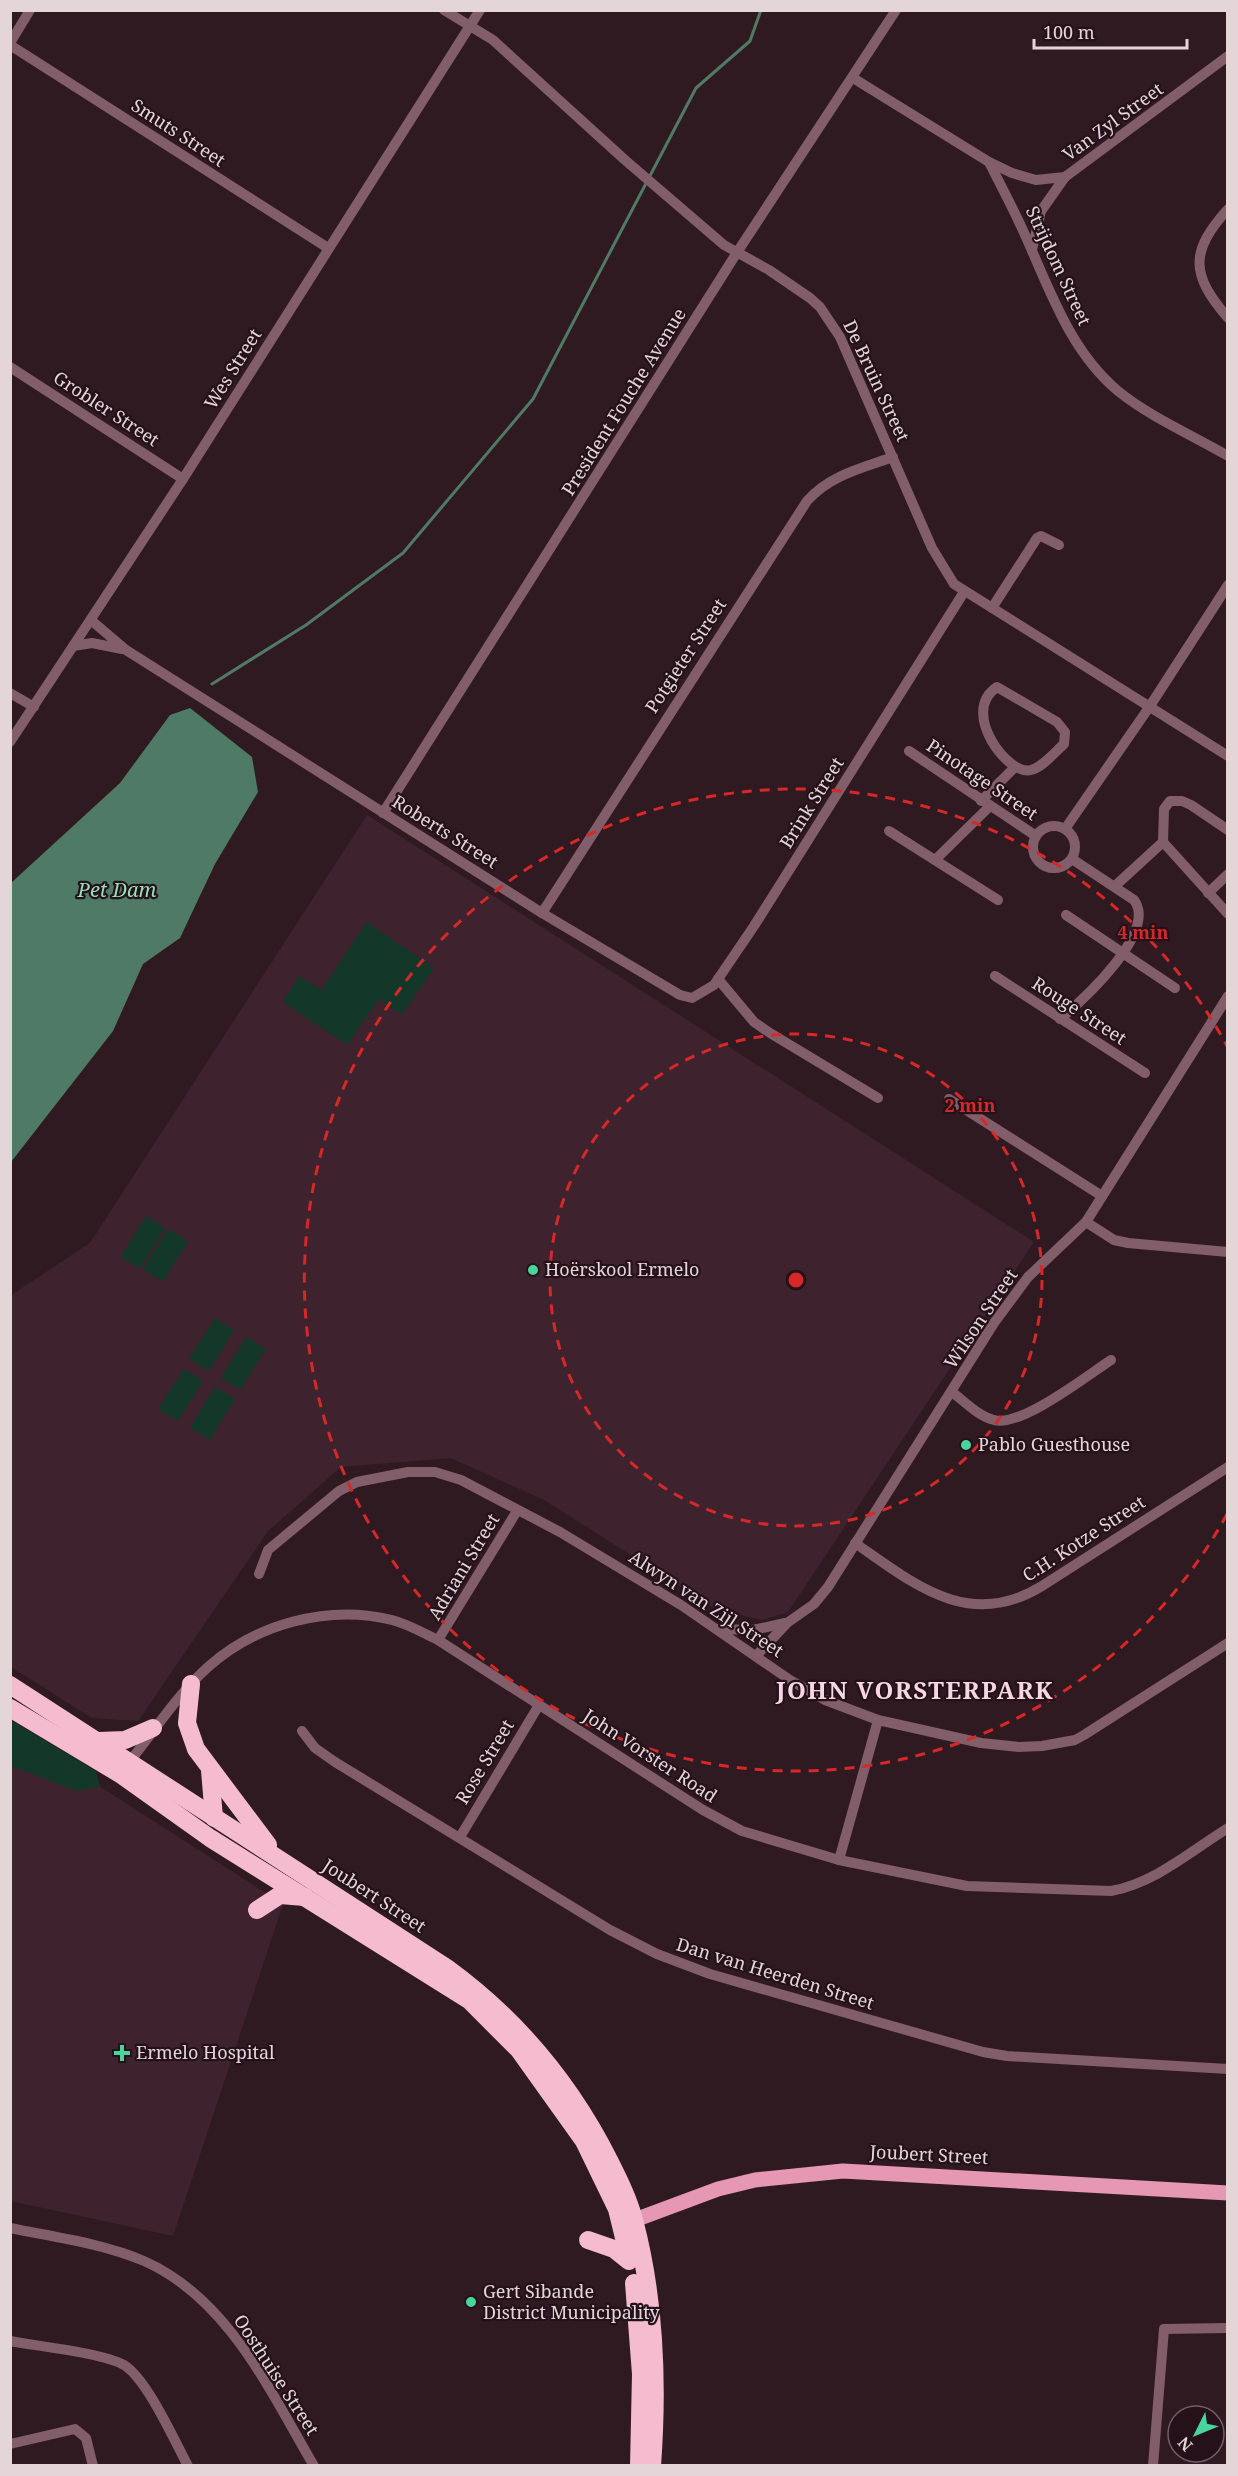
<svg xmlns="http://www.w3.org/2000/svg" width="1238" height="2476" font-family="'Noto Serif',serif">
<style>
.built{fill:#3e232e}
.green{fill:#133728}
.water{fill:#4f7a65}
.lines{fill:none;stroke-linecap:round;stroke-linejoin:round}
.stream{stroke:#4f7a65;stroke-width:3}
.street{stroke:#825d6a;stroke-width:10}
.primary{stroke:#e597b3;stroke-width:15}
.highway{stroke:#f5bcd0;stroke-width:18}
.ring{fill:none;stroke:#d62828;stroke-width:3;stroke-dasharray:10 8}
.poi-dot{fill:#49d49d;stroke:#251119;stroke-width:2}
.labels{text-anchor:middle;stroke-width:4.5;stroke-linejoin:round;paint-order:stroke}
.street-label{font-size:18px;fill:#e4d5d9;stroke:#251119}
.poi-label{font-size:18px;fill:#e4d5d9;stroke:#251119;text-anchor:start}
.water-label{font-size:20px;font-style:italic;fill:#97dfbd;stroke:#251119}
.district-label{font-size:24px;font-weight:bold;letter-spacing:1.5px;fill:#f6d7e1;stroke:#251119}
.centre{fill:#d62828;stroke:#251119;stroke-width:3}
.ring-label{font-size:18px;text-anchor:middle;font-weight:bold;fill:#d62828;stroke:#251119;stroke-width:4.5;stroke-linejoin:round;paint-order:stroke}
</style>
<rect width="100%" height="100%" fill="#301a22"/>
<g class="built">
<polygon points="367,815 1034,1242 788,1612 762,1620 716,1609 544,1500 451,1458 341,1467 268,1531 138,1721 92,1718 11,1667 10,1296 90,1243"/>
<polygon points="10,1729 283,1904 173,2236 11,2201"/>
</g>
<g class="green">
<polygon points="367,922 434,968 402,1015 379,999 347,1045 283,1002 299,976 321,990"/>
<polygon points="146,1216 165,1228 140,1269 120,1257"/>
<polygon points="168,1229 188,1241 163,1282 143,1269"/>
<polygon points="215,1318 234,1330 209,1371 189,1359"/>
<polygon points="246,1337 266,1349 240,1390 221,1378"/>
<polygon points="184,1369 203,1381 178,1421 158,1409"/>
<polygon points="215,1387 235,1399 210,1440 190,1428"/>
<polygon points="11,1720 96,1771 100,1786 77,1791 11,1766"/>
</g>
<polygon class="water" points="190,708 252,757 258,792 215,864 180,938 143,964 113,1031 11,1162 11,883 120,783 170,715"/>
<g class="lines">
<polyline class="stream" points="212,684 306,625 403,553 533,399 696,88 750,41 761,10"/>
<g class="street">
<polyline points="444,10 493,40 625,160 724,245 769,270 810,298 820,307 840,337 932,548 954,584 1228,756"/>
<polyline points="10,43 30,10"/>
<polyline points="10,45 328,248"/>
<polyline points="853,78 989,162 1012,173 1036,180 1065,177 1228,56"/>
<path d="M989 162C1001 186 1014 210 1025 235 1050 290 1070 351 1118 391 1150 417 1192 435 1228 456"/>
<path d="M1228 209C1189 252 1191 275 1228 318"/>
<polyline points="1032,250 1041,211 1065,177"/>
<polyline points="10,367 183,479"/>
<polyline points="992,608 1037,538 1041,536 1059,545"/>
<polyline points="92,621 126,650 542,913 680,995 692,998 714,985 754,926 964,592"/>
<polyline points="73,646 92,643 122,649"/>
<path d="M997 687 1057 722 1065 732 1064 744C1055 752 1043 767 1031 770 1009 777 959 712 997 687Z"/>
<polyline points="10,693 34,707"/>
<polyline points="10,742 183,479 480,10"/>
<polyline points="909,751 1036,836"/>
<polyline points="981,801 1015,767"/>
<polyline points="383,813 736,254 896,10"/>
<circle cx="1054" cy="847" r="21"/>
<polyline points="1065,829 1150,706 1228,585"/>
<polyline points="1228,830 1191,805 1182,801 1170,801 1164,809 1163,842 1228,914"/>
<polyline points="889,831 998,900"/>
<polyline points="935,860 989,807"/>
<polyline points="1115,886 1163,842"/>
<polyline points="1208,893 1228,874"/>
<path d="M542 913 807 501C830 475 862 468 893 457"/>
<polyline points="1066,915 1175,988"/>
<polyline points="995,976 1145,1073"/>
<polyline points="718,979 754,1022 770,1033 878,1098"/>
<path d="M1060 1019C1083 1000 1158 932 1134 900L1072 859"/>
<polyline points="949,1099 1102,1196"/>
<polyline points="1086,1222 1114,1240 1128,1243 1228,1252"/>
<path d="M952 1392C964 1401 978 1416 994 1420 1020 1428 1088 1375 1111 1360"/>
<path d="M855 1543C914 1584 969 1631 1042 1586L1228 1467"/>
<polyline points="259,1574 268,1550 339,1491 357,1482 408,1472 435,1472 461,1480 560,1532 681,1605 790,1680 825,1700 878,1720 981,1743 1019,1747 1042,1746 1075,1740 1084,1735 1228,1643"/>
<polyline points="718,1629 753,1630 785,1623"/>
<polyline points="438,1640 517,1511"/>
<polyline points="757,1655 787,1623 814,1604 828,1587 994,1323 1028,1277 1086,1222 1228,996"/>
<polyline points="302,1731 315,1748 335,1762 610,1930 657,1954 710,1974 983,2052 1007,2056 1228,2069"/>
<path d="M126 1766C153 1733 176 1696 208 1667 256 1624 328 1604 392 1620 408 1624 423 1633 438 1640L703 1810 742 1831 839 1860 967 1886 1111 1891C1155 1883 1191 1851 1228 1828"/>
<polyline points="460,1837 539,1705"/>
<polyline points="839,1860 878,1720"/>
<path d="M10 2228C54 2237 102 2243 144 2261 228 2298 270 2391 314 2466"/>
<path d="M10 2341C36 2346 104 2353 124 2365 147 2379 174 2440 188 2466"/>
<polyline points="10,2444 75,2429 86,2438 93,2466"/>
<polyline points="1153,2466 1164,2329 1228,2328"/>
</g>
<polyline class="primary" points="624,2224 718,2189 755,2180 843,2171 1228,2193"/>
<g class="highway">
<polyline points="191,1684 187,1723 196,1749 268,1845"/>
<path d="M10 1685 447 1968C517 2019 571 2084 610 2162 619 2180 629 2200 634 2220 655 2299 658 2385 652 2466"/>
<polyline points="10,1708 120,1774 210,1838 469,2000 519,2050 584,2141 617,2209 627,2250"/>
<polyline points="99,1741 125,1740 153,1728"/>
<polyline points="210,1770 214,1818"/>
<polyline points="257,1910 280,1895 305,1897"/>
<polyline points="588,2240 614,2249 629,2261"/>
<polyline points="634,2283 641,2374 639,2466"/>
</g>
</g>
<g class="ring">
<circle cx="796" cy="1280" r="246"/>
<path d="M1227 1514A491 491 0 1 1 1227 1046"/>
</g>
<g class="poi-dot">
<circle cx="533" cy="1270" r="6"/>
<circle cx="966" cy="1445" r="6"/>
<path d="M119 2044h6v6h6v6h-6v6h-6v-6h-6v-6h6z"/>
<circle cx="471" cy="2302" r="6"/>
</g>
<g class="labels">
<g class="street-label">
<text transform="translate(1113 122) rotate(-36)" y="6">Van Zyl Street</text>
<text transform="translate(178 133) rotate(33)" y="6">Smuts Street</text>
<text transform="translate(1058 266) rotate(65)" y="6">Strijdom Street</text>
<text transform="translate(233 369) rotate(-58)" y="6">Wes Street</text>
<text transform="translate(876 381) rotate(65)" y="6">De Bruin Street</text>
<text transform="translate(624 402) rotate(-58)" y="6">President Fouche Avenue</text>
<text transform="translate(106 409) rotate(33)" y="6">Grobler Street</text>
<text transform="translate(686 656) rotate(-57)" y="6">Potgieter Street</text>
<text transform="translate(982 780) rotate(34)" y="6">Pinotage Street</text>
<text transform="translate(812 803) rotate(-58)" y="6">Brink Street</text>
<text transform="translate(445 832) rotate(32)" y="6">Roberts Street</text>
<text transform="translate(1079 1011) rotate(33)" y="6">Rouge Street</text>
<text transform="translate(981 1319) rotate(-56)" y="6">Wilson Street</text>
<text transform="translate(1084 1539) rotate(-33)" y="6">C.H. Kotze Street</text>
<text transform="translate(464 1567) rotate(-59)" y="6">Adriani Street</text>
<text transform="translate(706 1604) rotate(33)" y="6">Alwyn van Zijl Street</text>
<text transform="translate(650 1756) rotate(33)" y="6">John Vorster Road</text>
<text transform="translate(485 1762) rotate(-59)" y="6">Rose Street</text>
<text transform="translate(374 1896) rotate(33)" y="6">Joubert Street</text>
<text transform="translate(775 1974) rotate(17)" y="6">Dan van Heerden Street</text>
<text transform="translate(929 2155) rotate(3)" y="6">Joubert Street</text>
<text transform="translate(276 2375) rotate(57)" y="6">Oosthuise Street</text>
</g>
<g class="poi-label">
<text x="545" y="1276">Hoërskool Ermelo</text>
<text x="978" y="1451">Pablo Guesthouse</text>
<text x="136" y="2059">Ermelo Hospital</text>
<text x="483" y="2298">Gert Sibande<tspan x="483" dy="21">District Municipality</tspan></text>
</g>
<g class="water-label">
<text x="117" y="897">Pet Dam</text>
</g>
<g class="district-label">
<text x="915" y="1699">JOHN VORSTERPARK</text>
</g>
</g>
<circle cx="796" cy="1280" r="9" class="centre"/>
<g class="ring-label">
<text x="1143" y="939">4 min</text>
<text x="970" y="1112">2 min</text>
</g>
<rect width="1238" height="2476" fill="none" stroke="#e4d5d9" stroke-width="24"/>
<g transform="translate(1196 2434) rotate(227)"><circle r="28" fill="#251119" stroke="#715f66" stroke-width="1.5"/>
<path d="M0-4.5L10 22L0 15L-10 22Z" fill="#49d49d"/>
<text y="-9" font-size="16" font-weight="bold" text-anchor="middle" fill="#e4d5d9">N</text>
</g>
<path d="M1034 39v9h153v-9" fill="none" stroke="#e4d5d9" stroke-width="3"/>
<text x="1043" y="39" font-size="18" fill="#e4d5d9" stroke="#251119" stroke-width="4.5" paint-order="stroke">100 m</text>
</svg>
